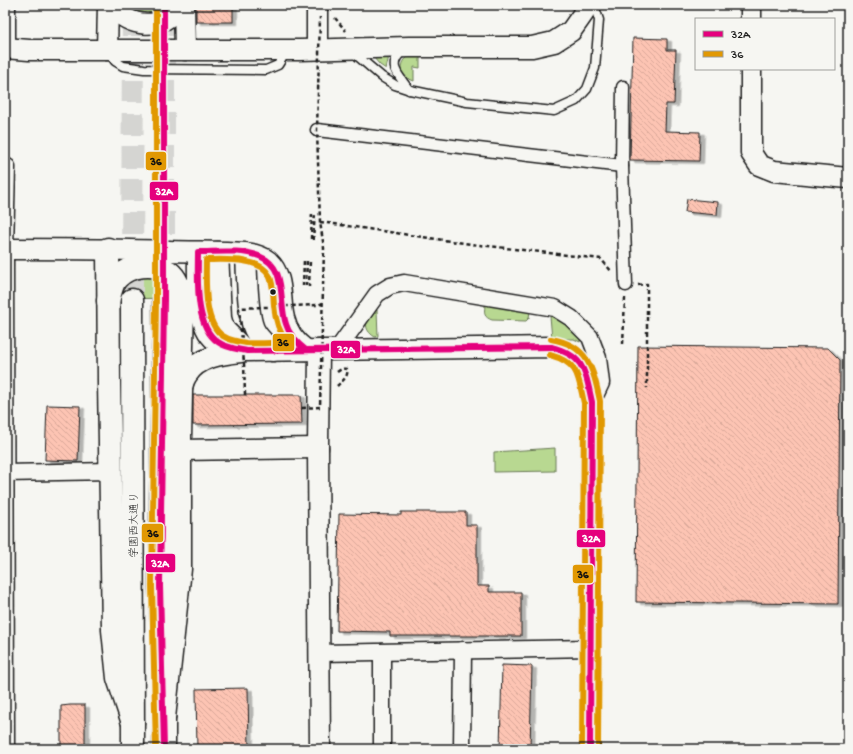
<svg xmlns="http://www.w3.org/2000/svg" width="853" height="754" font-family="'Gochi Hand','Klee One',sans-serif">
<style>
.grass{fill:#b8d891;stroke:#6a7a56}
.building{fill:url(#building-back-hatch);stroke:#1c1c1c;filter:url(#shadow)}
.lines{fill:none;stroke-linecap:round;stroke-linejoin:round}
.secondary-tunnel{stroke:#d5d5d2;stroke-width:22;stroke-dasharray:22 11;stroke-linecap:butt}
.service-casing{stroke:#1c1c1c;stroke-width:11}
.pedestrian-casing{stroke:#1c1c1c;stroke-width:15}
.minor-casing{stroke:#1c1c1c;stroke-width:19}
.tertiary-casing{stroke:#1c1c1c;stroke-width:23}
.secondary-casing{stroke:#1c1c1c;stroke-width:25}
.path{stroke:#1c1c1c;stroke-width:2.5;stroke-dasharray:4 3;stroke-linecap:butt}
.service{stroke:#f6f6f2;stroke-width:8}
.pedestrian{stroke:#f6f6f2;stroke-width:12}
.minor{stroke:#f6f6f2;stroke-width:16}
.tertiary{stroke:#f6f6f2;stroke-width:20}
.secondary{stroke:#f6f6f2;stroke-width:22}
.path-bridge{stroke:#1c1c1c;stroke-width:2.5;stroke-dasharray:4 3;stroke-linecap:butt}
.bus-1-casing{stroke:#f6f6f2;stroke-width:9}
.bus-2-casing{stroke:#f6f6f2;stroke-width:9}
.bus-1{stroke:#e5007d;stroke-width:6}
.bus-2{stroke:#e19803;stroke-width:6}
.bus-dot{fill:#1c1c1c;stroke:#f6f6f2;stroke-width:1.5}
.labels{text-anchor:middle;stroke-width:4;stroke-linejoin:round;paint-order:stroke}
.street-label{font-size:11px;fill:#1c1c1c;stroke:#f6f6f2}
.line-badge{stroke:#f6f6f2;stroke-width:1.5}
.badge-label{font-size:11px;text-anchor:middle;font-weight:bold;fill:#fff}
.pale-badge-label{font-size:11px;text-anchor:middle;font-weight:bold;fill:#111}
</style>
<defs>
<pattern id="building-back-hatch" width="6" height="6" patternUnits="userSpaceOnUse"><rect width="6" height="6" fill="#fdc4b3"/><path d="M-1 5l2 2M0 0l6 6M5-1l2 2" fill="none" stroke="#d8a899"/></pattern>
<filter id="shadow"><feDropShadow dx="4.5" dy="2.5" stdDeviation="0" flood-color="#0004"/></filter>
</defs>
<rect width="100%" height="100%" fill="#f6f6f2"/>
<filter id="ink" filterUnits="userSpaceOnUse"><feTurbulence type="fractalNoise" baseFrequency=".025" numOctaves="2"/><feDisplacementMap in="SourceGraphic" scale="8" xChannelSelector="R" yChannelSelector="G"/><feConvolveMatrix kernelMatrix="1 2 1 2 8 2 1 2 1" color-interpolation-filters="sRGB"/></filter>
<g filter="url(#ink)">
<g class="grass">
<path d="M123 5H169C149 21 143 18 123 5Z"/>
<polygon points="389,56 386,69 380,65 373,57"/>
<path d="M409 56 420 57V68L414 67V81L407 78 401 70C401 63 403 59 409 56Z"/>
<path d="M142 275C163 278 165 280 175 298L117 299 127 282Z"/>
<path d="M490 303 530 311 529 318 526 321 492 320C484 317 484 314 485 306Z"/>
<path d="M373 310H377L378 336 375 337C362 329 366 320 373 310Z"/>
<path d="M550 316C564 318 571 329 580 339V342L574 339H552Z"/>
<polygon points="555,448 555,471 494,472 494,452"/>
</g>
<g class="building">
<rect x="196" y="5" width="37" height="17"/>
<polygon points="633,38 667,39 667,50 676,50 674,104 666,104 665,131 700,132 699,161 630,160"/>
<polygon points="687,199 718,202 717,215 685,212"/>
<polygon points="638,346 828,348 840,360 838,604 636,602"/>
<polygon points="193,395 301,395 302,424 193,425"/>
<polygon points="47,405 80,406 78,461 45,460"/>
<polygon points="401,512 466,512 466,525 477,525 477,586 489,586 489,592 521,592 521,636 390,636 390,632 337,631 339,514 401,515"/>
<polygon points="502,665 532,666 530,749 500,749"/>
<polygon points="248,688 249,749 197,749 196,689"/>
<polygon points="70,705 85,705 85,749 61,749 61,706"/>
</g>
<g class="lines">
<g class="secondary-tunnel">
<polyline points="132,300 133,5"/>
<polyline points="164,300 164,5"/>
</g>
<defs>
<g id="service">
<path d="M404 50C385 65 399 75 409 90"/>
<polyline points="108,51 115,61 123,66 144,69 266,70 278,65 286,52"/>
<polyline points="354,53 382,77 395,85 410,90 467,102 554,111 576,101 587,89 595,68 599,20 594,5"/>
</g>
<g id="pedestrian">
<polyline points="623,87 622,166 626,285"/>
<polyline points="317,130 622,166"/>
</g>
<g id="minor">
<polyline points="7,49 7,5"/>
<polyline points="5,166 7,167 5,249 6,749"/>
<polyline points="337,350 377,294 390,286 404,283 555,308 571,318 590,337 598,358 601,383 592,402"/>
<polyline points="5,473 111,471"/>
<polyline points="382,652 382,749"/>
<polyline points="320,653 591,648"/>
<polyline points="462,749 463,650"/>
</g>
<g id="tertiary">
<path d="M112 5C126 28 166 32 178 5"/>
<polyline points="184,5 185,50"/>
<polyline points="751,19 751,5"/>
<polyline points="5,48 29,50 300,50 409,47 532,47 554,42 571,31 583,14 585,5"/>
<polyline points="317,49 317,5"/>
<polyline points="107,50 108,5"/>
<polyline points="751,69 751,153 759,165 774,171 848,178"/>
<path d="M5 249C60 249 115 249 169 251 195 252 220 251 245 253 253 254 262 256 268 261 285 277 279 299 284 318 287 332 295 342 306 350"/>
<path d="M198 252C198 275 195 325 215 340 224 348 236 349 247 351L551 347C586 354 585 372 592 402L590 749"/>
<polyline points="218,252 221,318 224,329 244,349"/>
<path d="M246 254C247 272 247 314 254 329 258 338 266 344 273 351"/>
<polyline points="319,350 318,448 320,749"/>
<path d="M182 387C183 384 184 379 187 375 198 357 222 354 241 352"/>
<polyline points="180,450 318,448"/>
</g>
<g id="secondary">
<polyline points="108,249 109,382 113,630 118,678 133,723"/>
<polyline points="132,300 133,749"/>
<path d="M108 301C110 294 112 283 117 278 129 265 154 262 169 272 177 278 180 289 183 299L180 439V569L164 718"/>
<polyline points="162,635 160,586 164,300"/>
<polyline points="164,703 164,749"/>
</g>
</defs>
<use href="#service" class="service-casing"/>
<use href="#pedestrian" class="pedestrian-casing"/>
<use href="#minor" class="minor-casing"/>
<use href="#tertiary" class="tertiary-casing"/>
<use href="#secondary" class="secondary-casing"/>
<g class="path">
<polyline points="335,18 346,31"/>
<polyline points="320,222 471,244 601,259 612,272"/>
<polyline points="311,239 312,212"/>
<polyline points="313,240 315,213"/>
<polyline points="638,285 647,284 647,388"/>
<polyline points="303,286 304,260"/>
<polyline points="306,286 307,259"/>
<polyline points="309,287 310,260"/>
<polyline points="623,344 625,298"/>
<path d="M337 372C341 369 343 368 347 369 349 377 342 381 337 386"/>
</g>
<use href="#service" class="service"/>
<use href="#pedestrian" class="pedestrian"/>
<use href="#minor" class="minor"/>
<use href="#tertiary" class="tertiary"/>
<use href="#secondary" class="secondary"/>
<g class="path-bridge">
<polyline points="245,395 244,363 239,308 318,305 323,303"/>
<polyline points="302,408 320,407 324,248 320,222 317,130 320,17"/>
</g>
<defs>
<g id="bus-1">
<polyline points="164,5 164,300 160,586 164,749"/>
<path d="M198 252C218 252 240 249 259 256 288 267 278 301 286 324 289 335 297 343 306 350L551 347 247 351C237 349 226 348 218 342 194 326 198 278 198 252Z"/>
<path d="M551 347C585 356 585 371 592 402L590 749"/>
</g>
<g id="bus-2">
<path d="M206 260C223 260 260 257 269 275 274 284 273 295 274 305 275 319 278 331 287 342 274 343 259 344 246 343 239 342 229 340 223 336 203 323 206 281 206 260Z"/>
<path d="M551 339C588 345 593 368 600 401L598 749"/>
<path d="M550 355C579 363 578 376 584 403L582 749"/>
<polyline points="156,749 152,586 156,300 156,5"/>
</g>
</defs>
<use href="#bus-1" class="bus-1-casing"/>
<use href="#bus-2" class="bus-2-casing"/>
<use href="#bus-1" class="bus-1"/>
<use href="#bus-2" class="bus-2"/>
</g>
</g>
<circle class="bus-dot" cx="273" cy="292" r="3.5"/>
<g class="labels">
<g class="street-label">
<text transform="translate(133 525) rotate(-90)" y="4">学園西大通り</text>
</g>
</g>
<g class="line-badge">
<rect x="145" y="151" width="22" height="20" rx="4" fill="#e19803"/>
<rect x="149" y="181" width="30" height="20" rx="4" fill="#e5007d"/>
<rect x="272" y="333" width="23" height="19" rx="4" fill="#e19803"/>
<rect x="330" y="340" width="31" height="19" rx="4" fill="#e5007d"/>
<rect x="141" y="523" width="23" height="20" rx="4" fill="#e19803"/>
<rect x="576" y="529" width="30" height="19" rx="4" fill="#e5007d"/>
<rect x="145" y="553" width="31" height="20" rx="4" fill="#e5007d"/>
<rect x="572" y="564" width="22" height="20" rx="4" fill="#e19803"/>
</g>
<g class="badge-label">
<text x="164" y="195">32A</text>
<text x="346" y="353">32A</text>
<text x="591" y="542">32A</text>
<text x="160" y="567">32A</text>
</g>
<g class="pale-badge-label">
<text x="156" y="165">36</text>
<text x="283" y="346">36</text>
<text x="153" y="537">36</text>
<text x="583" y="578">36</text>
</g>
<rect width="853" height="754" fill="none" stroke="#f6f6f2" stroke-width="20"/>
<rect x="10" y="10" width="833" height="734" fill="none" stroke="#1c1c1c" stroke-width="1.5" filter="url(#ink)"/>
<rect x="695" y="18" width="140" height="52" fill="#f6f6f2" stroke="#9f9f9c"/>
<rect x="703" y="31" width="20" height="6" fill="#e5007d" stroke="#9f9f9c"/>
<text x="731" y="38" font-size="12" fill="#1c1c1c">32A</text>
<rect x="703" y="51" width="20" height="6" fill="#e19803" stroke="#9f9f9c"/>
<text x="731" y="58" font-size="12" fill="#1c1c1c">36</text>
</svg>
